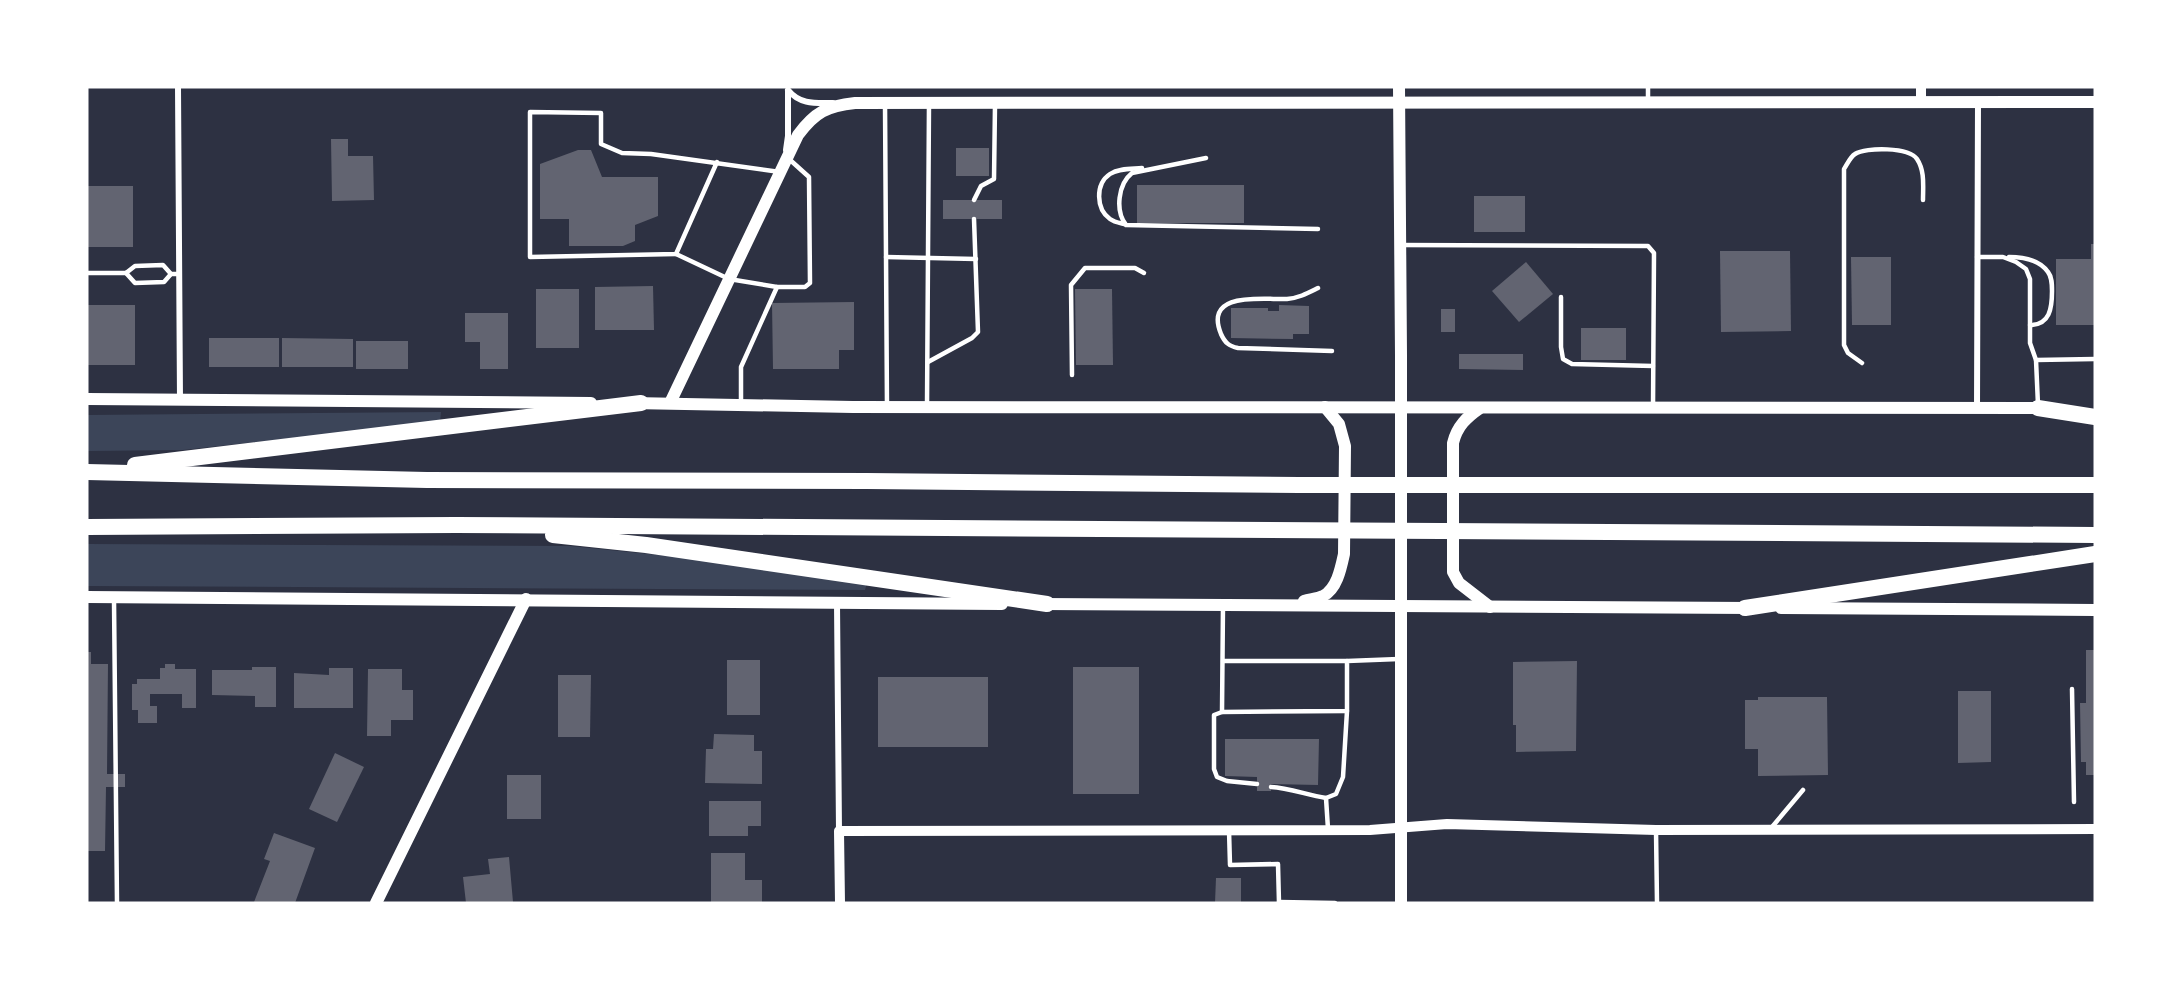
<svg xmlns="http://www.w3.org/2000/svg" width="2182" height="990" font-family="Manrope,sans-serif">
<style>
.green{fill:#3c4559}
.building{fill:#626471}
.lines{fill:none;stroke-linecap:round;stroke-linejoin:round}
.service{stroke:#fff;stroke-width:4.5}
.minor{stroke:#fff;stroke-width:6}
.tertiary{stroke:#fff;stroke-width:10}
.secondary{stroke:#fff;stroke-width:12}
.motorway{stroke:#fff;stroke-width:16}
</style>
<rect width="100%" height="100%" fill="#2d3142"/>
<g class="green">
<polygon points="441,412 440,422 183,450 87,451 87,415"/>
<polygon points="87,544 570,546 718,561 867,583 865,590 87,586"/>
</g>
<g class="building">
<polygon points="331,139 348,139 348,156 373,156 374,200 332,201"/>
<rect x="956" y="148" width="33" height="28"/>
<polygon points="578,150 591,150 602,177 658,177 658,216 635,225 635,241 623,246 569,246 569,219 540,219 540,164"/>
<rect x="1137" y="185" width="107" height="38"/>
<rect x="87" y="186" width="46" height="61"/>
<rect x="1474" y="196" width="51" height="36"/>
<rect x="943" y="200" width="59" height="19"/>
<polygon points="2091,244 2095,244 2095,325 2056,325 2056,259 2091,259"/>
<polygon points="1720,251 1790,251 1791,331 1721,332"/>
<polygon points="1851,257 1891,257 1891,325 1852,325"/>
<polygon points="1526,262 1553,294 1519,322 1492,291"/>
<polygon points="653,286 654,330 595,330 595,287"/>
<rect x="536" y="289" width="43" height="59"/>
<polygon points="1075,289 1112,289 1113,365 1076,365"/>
<polygon points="854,302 854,350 839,350 839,369 773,369 772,303"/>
<rect x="87" y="305" width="48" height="60"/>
<polygon points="1279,305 1309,306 1309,334 1293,334 1293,339 1231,338 1231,308 1268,308 1268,311 1279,311"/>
<rect x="1441" y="309" width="14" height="23"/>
<polygon points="465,313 508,313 508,369 480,369 480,342 465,342"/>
<rect x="1581" y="328" width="45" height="32"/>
<rect x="209" y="338" width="70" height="29"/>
<polygon points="282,338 353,339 353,367 282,367"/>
<rect x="356" y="341" width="52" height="28"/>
<polygon points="1459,354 1523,354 1523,370 1459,369"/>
<polygon points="2086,650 2095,650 2095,775 2086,775 2086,762 2081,762 2080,703 2086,703"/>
<polygon points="87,652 91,652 91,664 108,664 107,774 125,774 125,787 106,787 105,851 87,851"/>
<rect x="727" y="660" width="33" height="55"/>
<polygon points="1577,661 1576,751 1516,752 1516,725 1513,725 1513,662"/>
<polygon points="165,664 175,664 175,669 196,669 196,708 182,708 182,694 150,694 150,706 157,706 157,723 138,723 138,710 132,710 132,684 137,684 137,679 160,679 160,668 165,668"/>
<polygon points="252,667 276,667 276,707 255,707 255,696 212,695 212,670 252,670"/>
<rect x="1073" y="667" width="66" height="127"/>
<polygon points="329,668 353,668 353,708 294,708 294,673 329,675"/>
<polygon points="368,669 402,669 402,690 413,690 413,720 391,720 391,736 367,736"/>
<polygon points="558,675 591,675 590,737 558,737"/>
<rect x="878" y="677" width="110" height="70"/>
<polygon points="1958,691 1991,691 1991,762 1958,763"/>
<polygon points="1758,697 1827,697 1828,775 1758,776 1758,749 1745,749 1745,700 1758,700"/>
<polygon points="714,734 754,735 754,751 762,751 762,784 705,783 706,749 713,749"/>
<polygon points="1225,739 1319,739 1318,785 1271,784 1271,791 1257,791 1257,777 1225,776"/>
<polygon points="335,753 364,767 337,822 309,809"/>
<rect x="507" y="775" width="34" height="44"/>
<polygon points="709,801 761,801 761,826 748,826 748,836 709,836"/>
<polygon points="274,833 315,848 295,903 254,902 270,861 264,859"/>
<polygon points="711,853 745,853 745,880 762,880 762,903 711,903"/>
<polygon points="509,857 513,902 466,903 463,877 490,874 488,859"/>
<polygon points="1216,878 1241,878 1241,903 1215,903"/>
</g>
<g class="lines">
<g class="service">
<polyline points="1648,100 1648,87"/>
<polyline points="885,103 887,407"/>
<path d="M1206 158 1132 173C1118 184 1115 211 1126 225L1318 229"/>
<polyline points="717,162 676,254 530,257 530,112 601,113 601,144 622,153 651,154 780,172"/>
<polyline points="974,200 981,186 994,179 995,105"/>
<path d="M1124 224C1120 223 1114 222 1110 219 1096 209 1095 184 1110 174 1119 168 1132 169 1142 168"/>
<polyline points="1400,245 1648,246 1654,253 1653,408"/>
<polyline points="676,254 729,279 777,287 805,287 810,283 809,177 789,159"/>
<polyline points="886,257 976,259"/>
<polyline points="1977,257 2003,257 2016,262 2026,269 2030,279 2030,343 2036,360 2095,359"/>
<path d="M2009 257C2023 257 2039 259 2048 272 2052 277 2052 284 2052 291 2052 308 2050 325 2030 325"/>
<polyline points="87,273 126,273 135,266 163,265 171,274"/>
<polyline points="126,273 135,283 164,282 171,274 179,274"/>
<path d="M1318 288C1308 293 1299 298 1287 299 1264 300 1203 290 1221 334 1225 343 1229 346 1238 348L1332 351"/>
<polyline points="1561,297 1561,347 1563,359 1572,364 1653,366"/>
<polyline points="2036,360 2038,405"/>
<polyline points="928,362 972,338 978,332 974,219"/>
<path d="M1862 363 1848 353 1844 345V169C1847 165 1850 157 1855 154 1866 147 1909 147 1917 159 1925 171 1923 186 1923 200"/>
<polyline points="1072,375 1071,285 1085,268 1135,268 1144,273"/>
<polyline points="741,404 741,367 777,287"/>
<polyline points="927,407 929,103"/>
<polyline points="114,600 117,903"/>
<polyline points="1223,605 1222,712 1347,711 1347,661 1399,659"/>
<polyline points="1223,661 1347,661"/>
<polyline points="2072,689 2074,802"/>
<polyline points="1222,712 1214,715 1214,769 1217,777 1227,781 1257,784"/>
<path d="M1271 787C1289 788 1307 795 1326 798"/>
<polyline points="1772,827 1803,790"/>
<polyline points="1328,829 1326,798 1336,794 1343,777 1347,711"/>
<polyline points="1229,830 1230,865 1278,864 1279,903"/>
<polyline points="1656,830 1657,903"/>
<polyline points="1279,902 1335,903"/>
</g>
<g class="minor">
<polyline points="178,87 180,400"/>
<path d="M788 90C800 105 816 103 833 103"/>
<polyline points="786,150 788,136 788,91"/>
<polyline points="1977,408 1978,102"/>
<polyline points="837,603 839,831"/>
</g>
<g class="tertiary">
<polyline points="1921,87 1921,102"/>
<polyline points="840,903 839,831 1370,830 1447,824 1656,830 2095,829"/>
</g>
<g class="secondary">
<polyline points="1399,87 1401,355 1401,903"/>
<polyline points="87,399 591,403"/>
<polyline points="632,403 853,407 2046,408"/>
<path d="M670 403 798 135C815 112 827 106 855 103L2095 102"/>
<path d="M1480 408C1467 417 1457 426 1453 443V572L1459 583 1490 607"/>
<polyline points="87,597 1002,604"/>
<path d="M1304 601C1310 599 1318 599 1323 596 1337 589 1341 568 1344 554L1345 446 1339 424 1325 407"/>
<polyline points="1040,604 1752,608"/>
<polyline points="1781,608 2095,610"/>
<polyline points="376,903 526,599"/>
</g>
<g class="motorway">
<polyline points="2038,408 2095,417"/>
<polyline points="135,465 641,403"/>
<polyline points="87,472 427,480 867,481 1299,485 2095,485"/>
<polyline points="87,527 456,525 2095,535"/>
<polyline points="553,535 646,545 1047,604"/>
<polyline points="1745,608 2095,554"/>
</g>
</g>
<rect width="2182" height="990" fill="none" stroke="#ffffff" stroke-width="177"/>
</svg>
